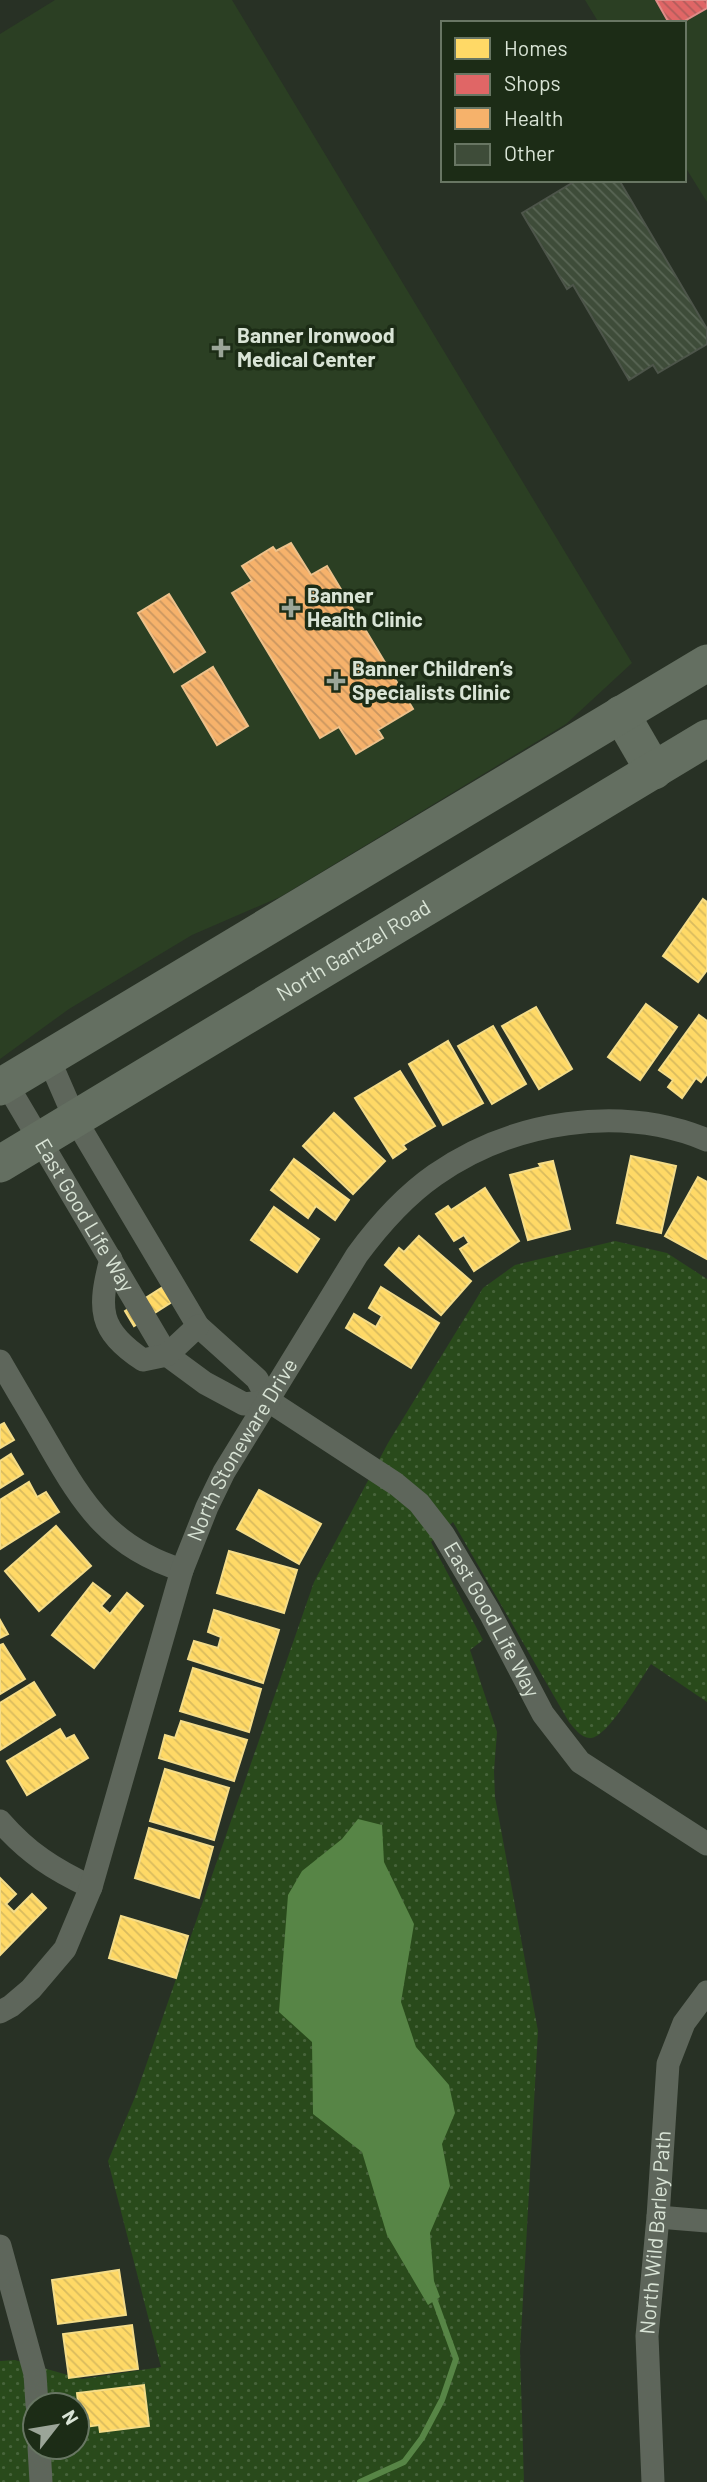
<svg xmlns="http://www.w3.org/2000/svg" width="707" height="2482" font-family="Barlow,sans-serif">
<style>
.built{fill:#2b3f23}
.grass{fill:url(#grass-dots);fill-rule:evenodd}
.water{fill:#578546}
.homes{fill:url(#homes-back-hatch);stroke:#f4dc88;stroke-width:2}
.shops{fill:url(#shops-back-hatch);stroke:#de8c88;stroke-width:2}
.health{fill:url(#health-back-hatch);stroke:#edc18b;stroke-width:2}
.lines{fill:none;stroke-linecap:round;stroke-linejoin:round}
.stream{stroke:#578546;stroke-width:6}
.building{fill:url(#building-back-hatch);stroke:#4d554a;stroke-width:2}
.minor{stroke:#5e665b;stroke-width:23}
.primary{stroke:#646f61;stroke-width:37}
.poi-dot{fill:#9ba598;stroke:#1c2c16;stroke-width:2.5}
.labels{text-anchor:middle;stroke-width:7;stroke-linejoin:round;paint-order:stroke}
.poi-label{font-size:21px;font-weight:bold;fill:#d9e4d6;stroke:#1c2c16;text-anchor:start}
.street-label{font-size:21px;fill:#d9e4d6;stroke:#1c2c16}
</style>
<defs>
<pattern id="grass-dots" width="8" height="8" patternUnits="userSpaceOnUse" patternTransform="scale(1.75)"><rect width="8" height="8" fill="#294a1b"/><path d="M2 2h.1M6 6h.1" fill="none" stroke="#47643b" stroke-width="1.8" stroke-linecap="round"/></pattern>
<pattern id="homes-back-hatch" width="6" height="6" patternUnits="userSpaceOnUse" patternTransform="scale(1.75)"><rect width="6" height="6" fill="#ffd966"/><path d="M-1 5l2 2M0 0l6 6M5-1l2 2" fill="none" stroke="#d9bb5e"/></pattern>
<pattern id="shops-back-hatch" width="6" height="6" patternUnits="userSpaceOnUse" patternTransform="scale(1.75)"><rect width="6" height="6" fill="#e06666"/><path d="M-1 5l2 2M0 0l6 6M5-1l2 2" fill="none" stroke="#b05c5b"/></pattern>
<pattern id="health-back-hatch" width="6" height="6" patternUnits="userSpaceOnUse" patternTransform="scale(1.75)"><rect width="6" height="6" fill="#f6b26b"/><path d="M-1 5l2 2M0 0l6 6M5-1l2 2" fill="none" stroke="#c99660"/></pattern>
<pattern id="building-back-hatch" width="6" height="6" patternUnits="userSpaceOnUse" patternTransform="scale(1.75)"><rect width="6" height="6" fill="#3e4c39"/><path d="M-1 5l2 2M0 0l6 6M5-1l2 2" fill="none" stroke="#596655"/></pattern>
</defs>
<rect width="100%" height="100%" fill="#283125"/>
<g class="built">
<polygon points="55,0 232,0 632,663 566,724 280,897 192,935 69,1009 0,1059 0,34"/>
<polygon points="585,0 707,0 707,202 684,165 684,23 599,23"/>
</g>
<path class="grass" d="M615 1241 667 1253 707 1279V1702L651 1664C641 1679 608 1737 591 1738 582 1739 574 1728 569 1722L453 1522 431 1542 483 1640 470 1650 497 1732 494 1771 495 1797 538 2031 520 2352 524 2482H0V2361L15 2360 82 2379 161 2367 108 2161 135 2097 314 1582 388 1443 483 1288 515 1265ZM35 2405H77V2447H35Z"/>
<polygon class="water" points="358,1819 382,1825 384,1862 414,1924 401,2002 416,2047 449,2085 455,2113 442,2144 450,2186 430,2233 434,2281 440,2297 428,2305 387,2235 362,2152 313,2114 312,2042 279,2012 288,1895 302,1871 342,1839"/>
<g class="homes">
<polygon points="703,899 707,902 707,970 698,982 663,956"/>
<polygon points="646,1004 677,1027 640,1080 608,1057"/>
<polygon points="536,1007 572,1069 539,1089 502,1026"/>
<polygon points="699,1015 707,1021 707,1074 701,1082 696,1078 682,1098 668,1087 673,1080 659,1070"/>
<polygon points="493,1026 526,1084 492,1104 458,1046"/>
<polygon points="448,1041 483,1103 443,1125 409,1064"/>
<polygon points="400,1071 435,1126 403,1145 406,1149 393,1158 355,1098"/>
<polygon points="334,1113 385,1161 353,1194 303,1146"/>
<polygon points="631,1156 676,1166 661,1233 617,1223"/>
<polygon points="294,1159 349,1200 335,1220 316,1206 308,1218 271,1190"/>
<polygon points="553,1161 570,1229 528,1240 510,1175 541,1167 539,1164"/>
<polygon points="698,1177 707,1182 707,1259 665,1236"/>
<polygon points="485,1188 519,1241 474,1271 460,1249 469,1243 464,1235 454,1241 436,1214 448,1206 451,1210"/>
<polygon points="274,1207 319,1239 297,1272 251,1240"/>
<polygon points="419,1236 471,1281 441,1315 385,1265 399,1248 404,1252"/>
<polygon points="163,1287 172,1302 134,1326 125,1311"/>
<polygon points="381,1287 439,1323 411,1368 346,1328 354,1314 376,1327 382,1316 369,1308"/>
<polygon points="4,1423 14,1440 0,1448 0,1425"/>
<polygon points="11,1454 23,1474 0,1488 0,1461"/>
<polygon points="29,1482 37,1497 46,1492 59,1512 0,1549 0,1500"/>
<polygon points="259,1490 321,1524 299,1564 237,1529"/>
<polygon points="56,1526 91,1566 39,1611 5,1571"/>
<polygon points="229,1551 297,1570 284,1613 217,1593"/>
<polygon points="93,1583 110,1596 101,1606 110,1614 127,1593 143,1606 94,1668 52,1635"/>
<polygon points="214,1610 279,1630 263,1683 188,1659 194,1641 218,1648 221,1637 208,1632"/>
<polygon points="0,1620 8,1634 0,1638"/>
<polygon points="3,1644 25,1679 0,1694 0,1645"/>
<polygon points="193,1668 261,1689 249,1732 180,1711"/>
<polygon points="34,1682 55,1715 0,1750 0,1703"/>
<polygon points="181,1721 247,1740 234,1781 159,1758 165,1735 175,1738"/>
<polygon points="60,1729 66,1739 74,1735 88,1758 27,1795 7,1761"/>
<polygon points="165,1769 229,1788 214,1840 150,1821"/>
<polygon points="149,1828 213,1847 199,1898 135,1878"/>
<polygon points="0,1878 16,1894 6,1904 14,1912 32,1894 46,1908 0,1955"/>
<polygon points="121,1916 188,1936 176,1978 109,1958"/>
<polygon points="119,2270 126,2315 58,2324 52,2280"/>
<polygon points="132,2325 138,2369 69,2378 63,2334"/>
<polygon points="144,2385 149,2426 100,2432 99,2425 77,2428 79,2410 77,2393"/>
</g>
<polygon class="shops" points="656,0 707,0 707,8 681,23 669,23"/>
<g class="health">
<polygon points="291,543 311,575 327,566 413,709 378,730 383,738 356,754 339,727 320,738 232,593 252,581 242,566 273,547 276,551"/>
<polygon points="169,594 205,652 174,672 138,613"/>
<polygon points="213,667 248,726 217,745 182,686"/>
</g>
<g class="lines">
<polyline class="stream" points="360,2482 404,2462 422,2438 442,2400 456,2359 435,2301"/>
</g>
<polygon class="building" points="577,180 619,180 707,329 707,344 658,373 653,365 629,380 573,285 567,289 522,213"/>
<g class="lines">
<g class="minor">
<path id="s1" d="M48 1057 75 1119 198 1326 257 1379 269 1401 396 1484 419 1503 443 1534 490 1613 543 1714 580 1762 707 1844"/>
<path id="s2" d="M6 1083 167 1355 205 1383 244 1404 269 1401"/>
<path d="M111 1259C98 1309 98 1330 143 1360L167 1355 198 1326"/>
<path d="M0 1361C16 1389 33 1417 49 1445 84 1506 111 1548 182 1570"/>
<path d="M0 1821C28 1853 53 1869 91 1887"/>
<path id="s3" d="M0 2012 11 2006 31 1989 65 1949 91 1887 182 1570 207 1507 224 1472 357 1255C379 1225 405 1196 435 1175 512 1121 620 1104 707 1140"/>
<polyline points="658,2217 707,2221"/>
<polyline points="0,2246 35,2374 37,2405"/>
<polyline points="39,2447 41,2482"/>
<path id="s4" d="M653 2482 647 2336 658 2217 668 2064 684 2023 707 1992"/>
</g>
<g class="primary">
<polyline points="621,714 654,771"/>
<polyline points="0,1087 707,663"/>
<path id="s5" d="M0 1164 707 738"/>
</g>
</g>
<g class="poi-dot">
<path d="M217.5 337.5h7v7h7v7h-7v7h-7v-7h-7v-7h7z"/>
<path d="M287.5 597.5h7v7h7v7h-7v7h-7v-7h-7v-7h7z"/>
<path d="M332.5 670.5h7v7h7v7h-7v7h-7v-7h-7v-7h7z"/>
</g>
<g class="labels">
<g class="poi-label">
<text x="237" y="343">Banner Ironwood<tspan x="237" dy="24">Medical Center</tspan></text>
<text x="307" y="603">Banner<tspan x="307" dy="24">Health Clinic</tspan></text>
<text x="352" y="676">Banner Children’s<tspan x="352" dy="24">Specialists Clinic</tspan></text>
</g>
<g class="street-label">
<text dy="7" stroke="none"><textPath href="#s5" startOffset="413">North Gantzel Road</textPath></text>
<text dy="7" stroke="none"><textPath href="#s2" startOffset="154">East Good Life Way</textPath></text>
<text dy="7" stroke="none"><textPath href="#s3" startOffset="623">North Stoneware Drive</textPath></text>
<text dy="7" stroke="none"><textPath href="#s1" startOffset="732">East Good Life Way</textPath></text>
<text dy="7" stroke="none"><textPath href="#s4" startOffset="250">North Wild Barley Path</textPath></text>
</g>
</g>
<rect x="441" y="21" width="245" height="161" fill="#1c2c16" stroke="#687663" stroke-width="2"/>
<rect x="455" y="38" width="35" height="21" fill="#ffd966" stroke="#687663" stroke-width="2"/>
<text x="504" y="56" font-size="21" fill="#d9e4d6">Homes</text>
<rect x="455" y="74" width="35" height="21" fill="#e06666" stroke="#687663" stroke-width="2"/>
<text x="504" y="91" font-size="21" fill="#d9e4d6">Shops</text>
<rect x="455" y="108" width="35" height="21" fill="#f6b26b" stroke="#687663" stroke-width="2"/>
<text x="504" y="126" font-size="21" fill="#d9e4d6">Health</text>
<rect x="455" y="144" width="35" height="21" fill="#3e4c39" stroke="#687663" stroke-width="2"/>
<text x="504" y="161" font-size="21" fill="#d9e4d6">Other</text>
<g transform="translate(56 2426) rotate(59)"><circle r="33" fill="#1c2c16" stroke="#687663" stroke-width="2"/>
<path d="M0-5L12 26L0 18L-12 26Z" fill="#9ba598"/>
<text y="-10" font-size="19" font-weight="bold" text-anchor="middle" fill="#d9e4d6">N</text>
</g>
</svg>
